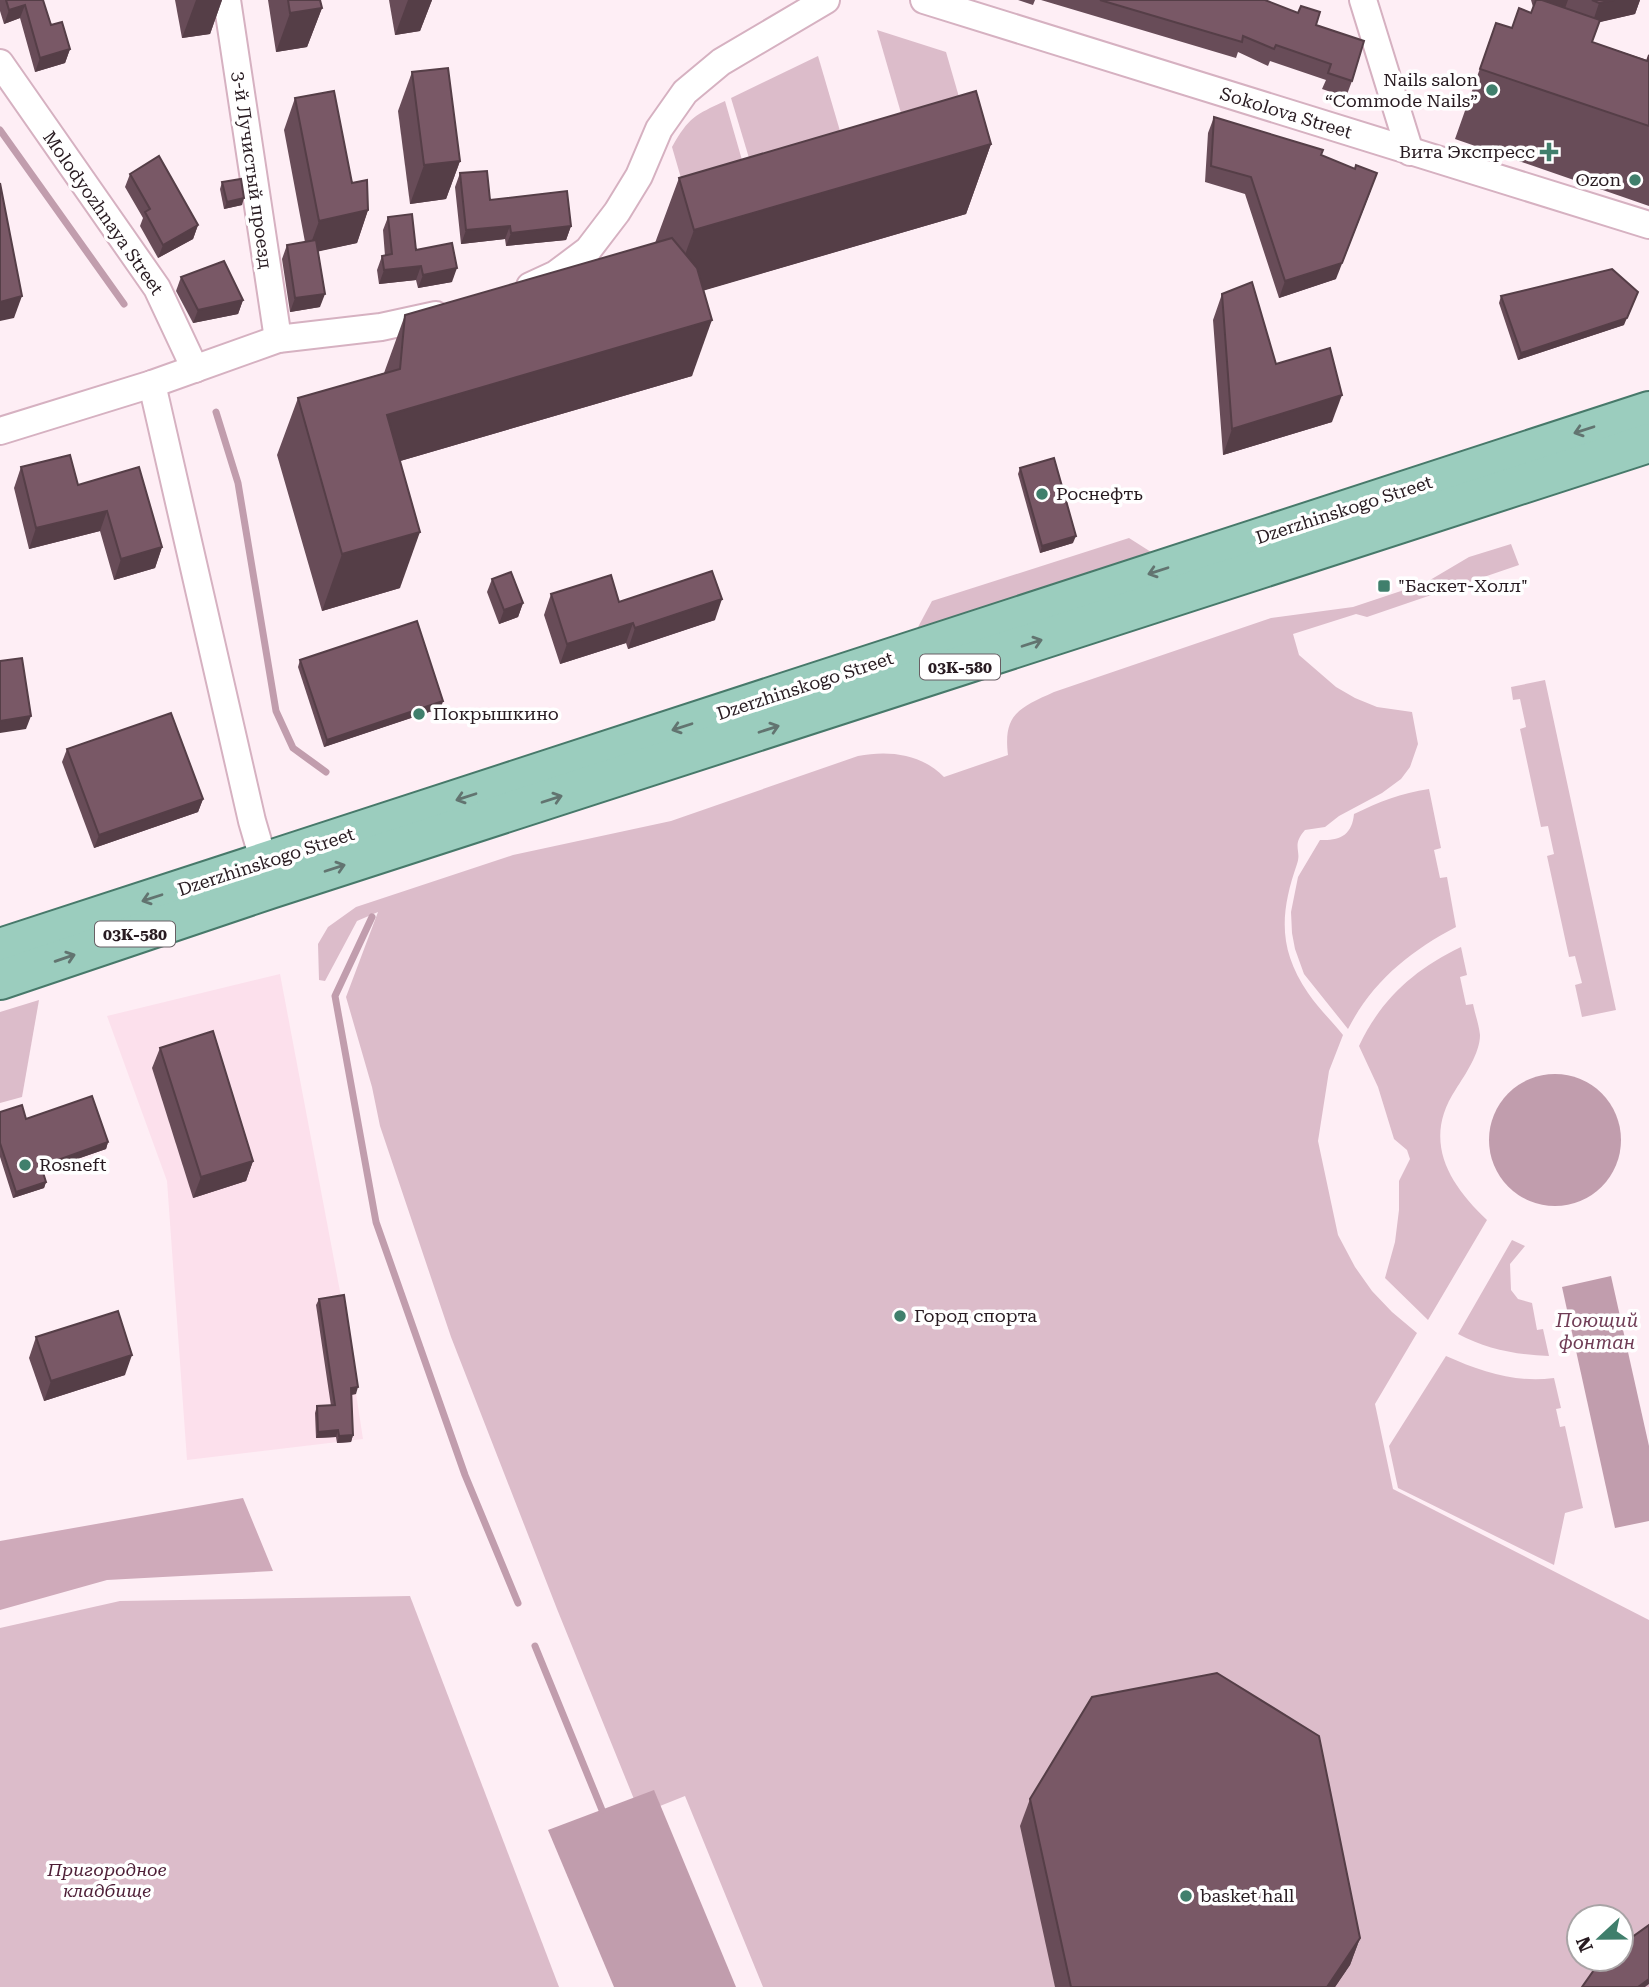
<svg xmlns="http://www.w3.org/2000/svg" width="1649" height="1987" font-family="'Roboto Serif',serif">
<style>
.built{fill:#fce0ec}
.green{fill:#dcbcca;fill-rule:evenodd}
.forest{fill:#cfaaba}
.water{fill:#c19dad}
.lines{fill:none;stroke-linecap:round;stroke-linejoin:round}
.stream{stroke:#c19dad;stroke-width:7}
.street-casing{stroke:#d6b1c1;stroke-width:30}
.primary-casing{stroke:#47796a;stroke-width:42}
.street{stroke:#fff;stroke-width:26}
.primary{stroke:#9bcdbe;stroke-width:38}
.wall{fill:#684c58}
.shaded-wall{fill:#553e47}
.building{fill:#795866;stroke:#553e47;stroke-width:2}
.oneway{stroke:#627470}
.poi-dot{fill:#407f6c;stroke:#fff;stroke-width:2.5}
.labels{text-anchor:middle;stroke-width:7;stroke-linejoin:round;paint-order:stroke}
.shield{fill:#fff;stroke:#685f64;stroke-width:2}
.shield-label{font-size:16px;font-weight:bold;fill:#281b21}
.poi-label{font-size:18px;fill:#281b21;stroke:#fff;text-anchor:start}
.street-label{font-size:18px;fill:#281b21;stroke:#fff}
.park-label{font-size:18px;font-style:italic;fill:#4d1e36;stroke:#fff}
.water-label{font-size:19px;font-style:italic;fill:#703d56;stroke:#fff}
</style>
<rect width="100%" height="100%" fill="#feeef5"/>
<polygon class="built" points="280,974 342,1302 363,1439 187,1460 167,1181 107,1016"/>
<g class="green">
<polygon points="877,30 946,52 959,97 901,113"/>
<polygon points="818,56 840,131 749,158 731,98"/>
<path d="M725 101 742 160 681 178 672 147C689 117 695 115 725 101Z"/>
<polygon points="1129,538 1151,552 917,629 932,601"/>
<path d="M1511 544 1519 565 1367 617 1356 614 1293 634 1299 655 1336 687 1355 698 1377 707 1412 712 1418 744 1410 767 1401 779 1382 793 1339 816 1325 827 1305 830C1291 846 1302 850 1297 864 1280 913 1278 949 1308 993 1318 1008 1332 1021 1343 1035L1329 1071 1318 1141 1338 1235 1355 1267 1372 1291 1392 1312 1417 1333 1375 1404 1393 1489 1649 1620V1987H763L685 1796 640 1814 557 1609 451 1337 380 1126 372 1087 346 997 378 912 357 921 325 981 319 980 318 944 328 927 356 907 513 855 671 821 858 756C889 750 922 754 944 777L1008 755C1003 714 1019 708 1054 692L1271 618 1353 607 1425 583 1469 557ZM1579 1917H1621V1959H1579Z"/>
<polygon points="1545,680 1616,1010 1582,1017 1575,985 1582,983 1575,956 1569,957 1547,856 1554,854 1548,826 1541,827 1520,729 1526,727 1520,699 1513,700 1511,687"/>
<path d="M1429 789 1441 848 1434 850 1440 878 1447 877 1456 927C1410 951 1372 982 1348 1029L1304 974 1295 949 1292 933 1291 912 1298 877 1320 840C1340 841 1352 835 1354 814 1379 802 1401 793 1429 789Z"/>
<path d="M1461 947 1467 975 1460 977 1466 1005 1473 1004C1475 1014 1479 1025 1480 1035 1480 1053 1465 1075 1456 1089 1422 1140 1448 1183 1487 1220L1428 1320 1385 1278 1395 1242 1399 1210V1181L1410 1159 1407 1150 1394 1139 1378 1087 1359 1046C1381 999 1415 969 1461 947Z"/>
<polygon points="39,1000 22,1097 0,1103 0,1012"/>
<path d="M1512 1240 1525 1246 1510 1264 1511 1290 1518 1299 1532 1303 1537 1330 1543 1329 1549 1356C1517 1355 1486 1349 1458 1334Z"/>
<path d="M1446 1356C1482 1372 1515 1383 1554 1378L1561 1408 1556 1409 1560 1427 1565 1426 1583 1508 1565 1513 1554 1565 1398 1488 1389 1446Z"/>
<polygon points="410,1596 559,1987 0,1987 0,1628 120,1601"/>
</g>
<polygon class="forest" points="243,1498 273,1571 107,1580 0,1610 0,1541"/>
<g class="water">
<circle cx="1555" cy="1140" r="66"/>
<polygon points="1611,1276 1649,1446 1649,1521 1615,1528 1562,1287"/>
<polygon points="654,1790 736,1987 614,1987 548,1830"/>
</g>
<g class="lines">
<g class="stream">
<polyline points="0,130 124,304"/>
<polyline points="216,412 238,483 276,711 293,748 326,772"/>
<polyline points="372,917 335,996 376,1222 465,1475 518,1603"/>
<polyline points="535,1646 602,1810"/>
</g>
<defs>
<g id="street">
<polyline points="227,0 278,339"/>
<polyline points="924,0 1649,225"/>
<polyline points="1363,0 1410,152"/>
<polyline points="0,63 157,288 195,369"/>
<polyline points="530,286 556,274 588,250 617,212 639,176 659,129 685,92 721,62 826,0"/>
<polyline points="152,384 252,821 264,862"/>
<polyline points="0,431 152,384 278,339 381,327 436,315"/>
</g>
<g id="primary">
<polyline points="0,948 1649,411"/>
<polyline points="0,980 270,889 1649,443"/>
</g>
</defs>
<use href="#street" class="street-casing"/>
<use href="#primary" class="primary-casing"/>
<use href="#street" class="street"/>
<use href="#primary" class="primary"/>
</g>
<g class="wall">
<polygon points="0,0 43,0 51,25 70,49 65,63 35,72 20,18 4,24 0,11"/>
<polygon points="175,0 222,0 210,34 182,38"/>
<polygon points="268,0 320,0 322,8 307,47 276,52"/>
<polygon points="389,0 432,0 420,31 395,35"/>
<polygon points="1018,0 1035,0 1033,5"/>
<polygon points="1041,0 1265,0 1316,25 1352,81 1346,97 1322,89 1326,80 1270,61 1268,66 1238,52 1236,58"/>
<polygon points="1531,0 1640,0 1635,14 1599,22 1592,42 1647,60 1649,54 1649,206 1455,139 1496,23 1511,28 1531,13 1533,7"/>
<polygon points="412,72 460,161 446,199 410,204 398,111"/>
<polygon points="295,98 368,210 357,243 318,251 320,307 290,312 282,259 287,245 305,242 284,130"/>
<polygon points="1214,117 1321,155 1336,279 1279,298 1245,194 1205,182 1208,133"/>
<polygon points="991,144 966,214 704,290 692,376 400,461 400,588 322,611 277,455 298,398 384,373 405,315 655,243 679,178"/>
<polygon points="460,173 490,200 571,226 566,240 506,246 505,239 461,244 455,187"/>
<polygon points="130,174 198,225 193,239 158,258 140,226 143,218 125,187"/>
<polygon points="222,182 242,205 224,209 220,189"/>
<polygon points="388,217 416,250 452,282 418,288 416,280 379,284 377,270 382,256 385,256 383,230"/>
<polygon points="181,277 243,300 238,314 193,323 176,291"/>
<polygon points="1222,294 1276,364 1332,422 1223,455 1213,320"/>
<polygon points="1501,296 1624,325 1518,360 1499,303"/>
<polygon points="21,467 78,485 162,547 155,568 114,580 100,531 29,549 14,488"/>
<polygon points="1020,468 1073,543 1040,553 1018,474"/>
<polygon points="492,579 523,603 518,617 499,624 487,592"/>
<polygon points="551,594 619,602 715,620 628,649 626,643 560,664 544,615"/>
<polygon points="300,660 441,708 324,747 298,667"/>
<polygon points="67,749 203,799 198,812 94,848 62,762"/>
<polygon points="160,1048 253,1161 246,1181 193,1198 152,1068"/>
<polygon points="0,1112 26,1119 108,1142 106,1149 43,1171 46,1182 44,1188 13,1198 0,1157"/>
<polygon points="319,1299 356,1394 351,1395 353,1435 351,1442 337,1443 336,1437 316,1438 315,1413 317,1406 331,1406 316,1305"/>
<polygon points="36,1337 125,1375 44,1401 29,1358"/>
<polygon points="1030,1799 1360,1938 1350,1965 1335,1987 1055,1987 1020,1826"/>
</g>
<g class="shaded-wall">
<polygon points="196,0 222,0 210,34 182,38"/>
<polygon points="408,0 432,0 420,31 395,35"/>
<polygon points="1542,0 1568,0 1564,11"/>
<polygon points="1614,0 1640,0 1635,14 1592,24 1599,3"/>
<polygon points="25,5 20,18 4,24 9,10"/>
<polygon points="322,8 307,47 276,52 290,13"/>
<polygon points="70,49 65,63 35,72 40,58"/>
<polygon points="991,144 966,214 668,301 694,230"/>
<polygon points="460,161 446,199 410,204 424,165"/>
<polygon points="1371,190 1336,279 1279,298 1285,281"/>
<polygon points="244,198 242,205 224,209 227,202"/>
<polygon points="368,210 357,243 307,254 319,221"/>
<polygon points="198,225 193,239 158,258 163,245"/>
<polygon points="510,226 505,239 461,244 466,230"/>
<polygon points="571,226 566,240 506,246 511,233"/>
<polygon points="421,266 416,280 379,284 384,270"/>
<polygon points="457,268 452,282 418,288 423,275"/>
<polygon points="1638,292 1624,325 1518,360 1521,353"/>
<polygon points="325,294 320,307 290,312 295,298"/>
<polygon points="22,296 14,318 0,321 0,302"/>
<polygon points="243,300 238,314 193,323 198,310"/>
<polygon points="712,320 692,376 366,471 387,415"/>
<polygon points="1342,395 1332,422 1223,455 1232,429"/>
<polygon points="107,511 100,531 29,549 36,528"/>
<polygon points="420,532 400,588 322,611 342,554"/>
<polygon points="1076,536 1073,543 1040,553 1042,546"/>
<polygon points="162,547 155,568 114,580 121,559"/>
<polygon points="722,599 715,620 628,649 635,628"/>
<polygon points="523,603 518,617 499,624 504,610"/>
<polygon points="633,623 626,643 560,664 567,644"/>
<polygon points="443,701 441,708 324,747 327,740"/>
<polygon points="31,716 26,729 0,733 0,721"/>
<polygon points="203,799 198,812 94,848 99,835"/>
<polygon points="108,1142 106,1149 39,1172 41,1166"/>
<polygon points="253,1161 246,1181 193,1198 201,1177"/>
<polygon points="46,1182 44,1188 13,1198 16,1192"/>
<polygon points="132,1355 125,1375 44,1401 51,1381"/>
<polygon points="358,1387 356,1394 348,1395 351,1388"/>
<polygon points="338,1430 336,1437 316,1438 318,1432"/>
<polygon points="353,1435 351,1442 337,1443 339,1436"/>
<polygon points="1360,1938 1350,1965 1335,1987 1327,1987"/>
<polygon points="1649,1979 1649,1984 1645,1987 1638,1987"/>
</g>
<g class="building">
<polygon points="6,0 43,0 51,25 62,22 70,49 40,58 25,5 9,10"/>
<polygon points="288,0 320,0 322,8 290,13"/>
<polygon points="1100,0 1265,0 1298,13 1301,6 1320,12 1316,25 1364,41 1352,81 1328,73 1331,64 1276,45 1274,49 1243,36 1242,42"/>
<polygon points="1536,0 1542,0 1600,20 1592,42 1647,61 1649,55 1649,126 1480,69 1496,23 1512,28 1519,8 1531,13"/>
<polygon points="1592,0 1614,0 1599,3"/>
<polygon points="448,68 460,161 424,165 412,72"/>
<polygon points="334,91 352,183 367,180 368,210 319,221 295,98"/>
<polygon points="976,91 991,144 694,230 679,178"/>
<polygon points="1214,117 1323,150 1321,155 1355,169 1356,165 1377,173 1342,263 1285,281 1251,177 1211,166"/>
<polygon points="159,156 198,225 163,245 145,212 150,209 130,174"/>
<polygon points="487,171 490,200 567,191 571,226 511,233 510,226 466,230 460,173"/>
<polygon points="241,179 244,198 227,202 222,182"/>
<polygon points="0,183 22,296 0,302"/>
<polygon points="412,214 416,250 452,243 457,268 423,275 421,266 384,270 382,256 392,254 388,217"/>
<polygon points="672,238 697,268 712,320 387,415 420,532 342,554 298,398 400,369 405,315"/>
<polygon points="316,240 325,294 295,298 287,245"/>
<polygon points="224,261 243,300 198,310 181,277"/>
<polygon points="1612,269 1638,292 1627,318 1521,353 1501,296"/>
<polygon points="1252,282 1276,364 1330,348 1342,395 1232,429 1222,294"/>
<polygon points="70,455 78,485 139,467 162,547 121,559 107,511 36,528 21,467"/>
<polygon points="1054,458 1076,536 1042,546 1020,468"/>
<polygon points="712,571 722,599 635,628 633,623 567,644 551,594 611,575 619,602"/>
<polygon points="511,572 523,603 504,610 492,579"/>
<polygon points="417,621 443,701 327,740 300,660"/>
<polygon points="22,658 31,716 0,721 0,661"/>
<polygon points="171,713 203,799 99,835 67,749"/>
<polygon points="213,1031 253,1161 201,1177 160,1048"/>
<polygon points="92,1096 108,1142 41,1166 46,1182 16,1192 0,1143 0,1112 22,1105 26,1119"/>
<polygon points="344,1295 358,1387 351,1388 353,1435 339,1436 338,1430 318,1432 317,1406 335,1405 319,1299"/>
<polygon points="118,1311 132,1355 51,1381 36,1337"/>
<polygon points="1217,1673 1319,1736 1360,1938 1327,1987 1071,1987 1030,1799 1092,1697"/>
<polygon points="1649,1925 1649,1979 1638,1987 1582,1987 1601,1960 1621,1959 1621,1945"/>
</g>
<defs><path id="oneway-shaft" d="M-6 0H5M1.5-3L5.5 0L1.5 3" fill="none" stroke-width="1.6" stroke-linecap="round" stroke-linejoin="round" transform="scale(1.75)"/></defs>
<g class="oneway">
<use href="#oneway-shaft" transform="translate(1584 430) rotate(162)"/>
<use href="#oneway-shaft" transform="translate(1158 571) rotate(162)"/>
<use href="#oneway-shaft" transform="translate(1032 643) rotate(-18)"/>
<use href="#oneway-shaft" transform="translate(682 727) rotate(162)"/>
<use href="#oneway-shaft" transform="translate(769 729) rotate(-18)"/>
<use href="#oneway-shaft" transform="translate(466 797) rotate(162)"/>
<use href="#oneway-shaft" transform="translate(552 799) rotate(-18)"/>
<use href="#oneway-shaft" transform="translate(335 868) rotate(-18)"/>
<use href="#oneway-shaft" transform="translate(152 898) rotate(162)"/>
<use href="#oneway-shaft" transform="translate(65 958) rotate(-19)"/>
</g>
<g class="poi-dot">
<circle cx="1492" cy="90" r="7"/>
<path d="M1545.5 141.5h7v7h7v7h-7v7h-7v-7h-7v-7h7z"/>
<circle cx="1635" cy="180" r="7"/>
<circle cx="1042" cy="494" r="7"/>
<rect x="1377" y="579" width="14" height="14" rx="3.5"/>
<circle cx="419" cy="714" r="7"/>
<circle cx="25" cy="1165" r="7"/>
<circle cx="900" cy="1316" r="7"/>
<circle cx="1186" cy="1896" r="7"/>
</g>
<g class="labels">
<g class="shield">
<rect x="920" y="654.5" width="80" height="25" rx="5"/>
<rect x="95" y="921.5" width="80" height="25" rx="5"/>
</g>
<g class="shield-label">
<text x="960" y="673">03К-580</text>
<text x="135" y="940">03К-580</text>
</g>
<g class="poi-label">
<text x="1478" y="86" text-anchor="end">Nails salon<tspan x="1478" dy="21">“Commode Nails”</tspan></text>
<text x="1535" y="158" text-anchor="end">Вита Экспресс</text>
<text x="1621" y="186" text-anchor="end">Ozon</text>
<text x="1056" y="500">Роснефть</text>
<text x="1398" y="592">"Баскет-Холл"</text>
<text x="433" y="720">Покрышкино</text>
<text x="39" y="1171">Rosneft</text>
<text x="914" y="1322">Город спорта</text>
<text x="1200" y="1902">basket hall</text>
</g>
<g class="street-label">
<text transform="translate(1286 113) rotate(17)" y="6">Sokolova Street</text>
<text transform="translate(252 170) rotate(82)" y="6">3-й Лучистый проезд</text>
<text transform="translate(103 213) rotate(55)" y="6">Molodyozhnaya Street</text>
<text transform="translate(1344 510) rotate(-18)" y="6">Dzerzhinskogo Street</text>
<text transform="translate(805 686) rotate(-18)" y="6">Dzerzhinskogo Street</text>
<text transform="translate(266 862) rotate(-18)" y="6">Dzerzhinskogo Street</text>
</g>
<g class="park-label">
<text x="107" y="1876">Пригородное<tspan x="107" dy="21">кладбище</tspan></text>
</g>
<g class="water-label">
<text x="1597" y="1327">Поющий<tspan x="1597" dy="22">фонтан</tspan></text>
</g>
</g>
<g transform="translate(1600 1938) rotate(248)"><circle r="33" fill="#ffffff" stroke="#a9a4a6" stroke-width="2"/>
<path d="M0-5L12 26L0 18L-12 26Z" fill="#407f6c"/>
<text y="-10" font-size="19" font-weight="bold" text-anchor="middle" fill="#281b21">N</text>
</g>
</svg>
